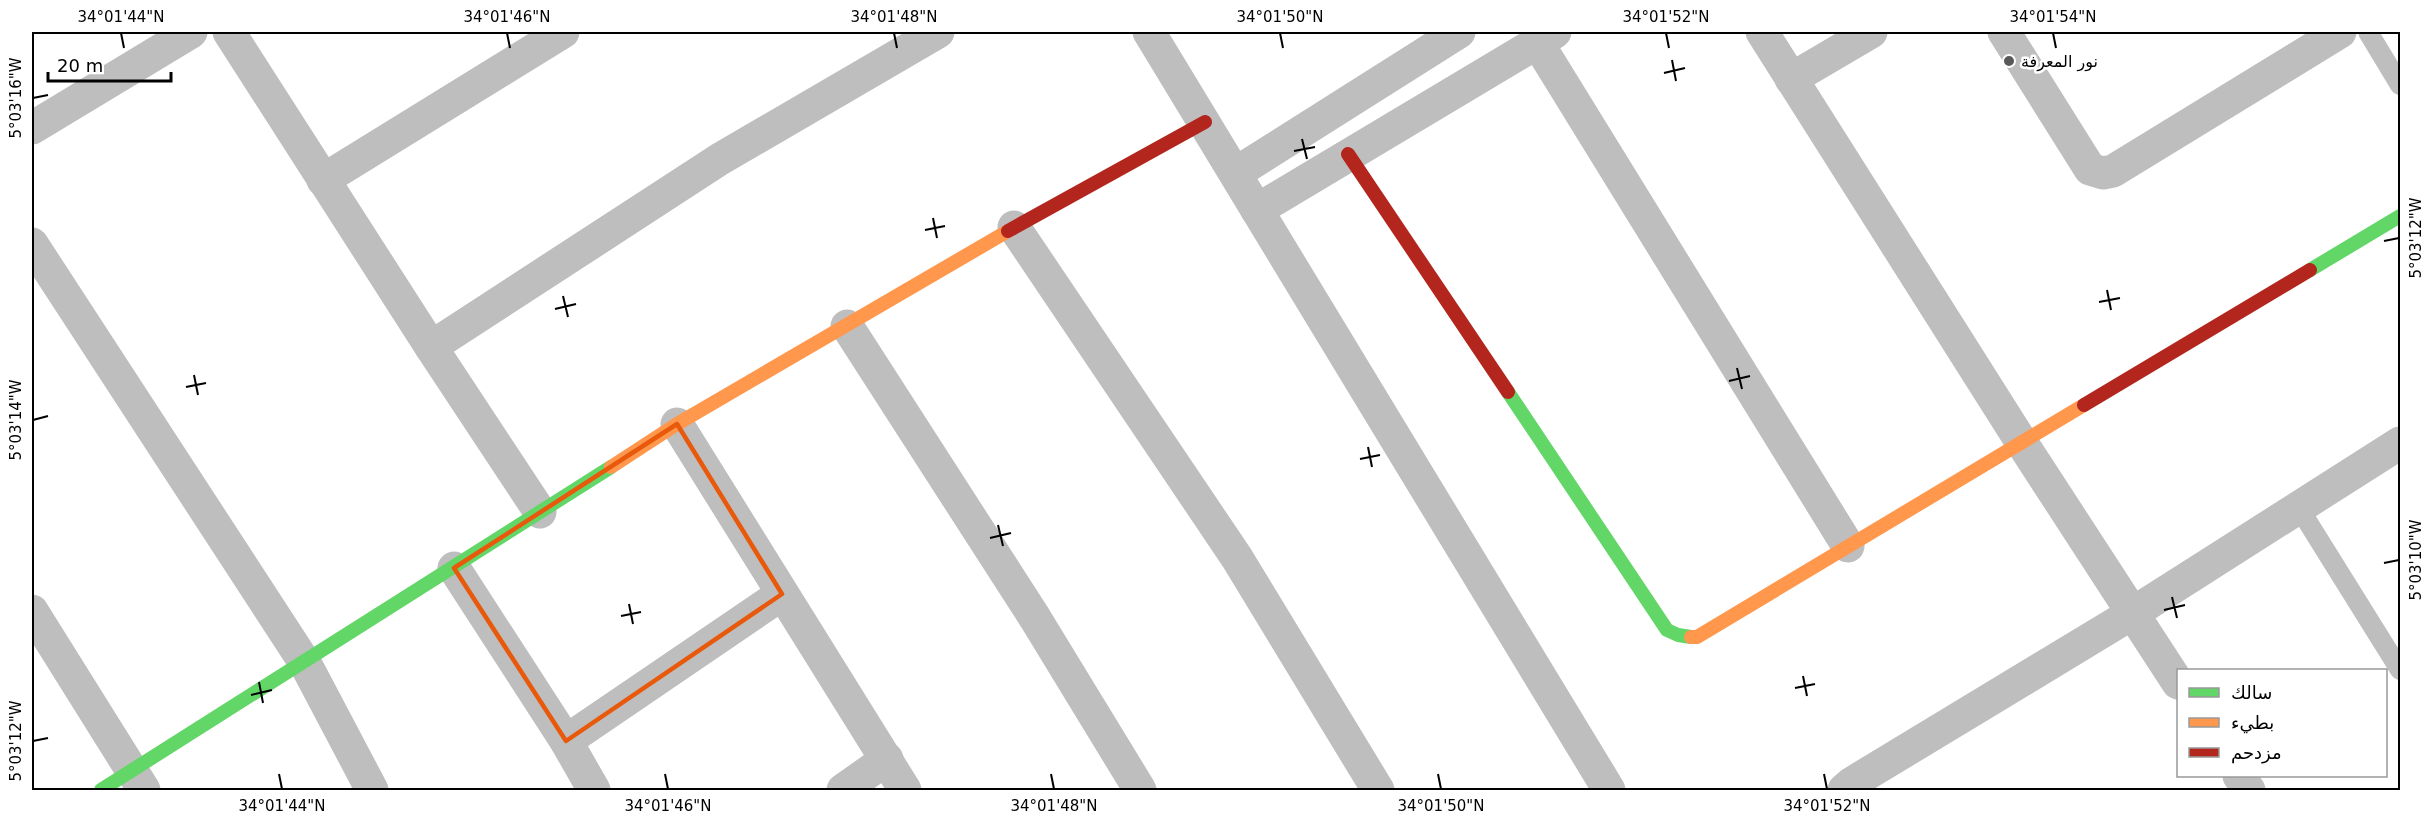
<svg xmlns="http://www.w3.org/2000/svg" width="2432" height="822" font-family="'DejaVu Sans',Cairo,sans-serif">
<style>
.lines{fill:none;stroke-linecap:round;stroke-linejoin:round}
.lane{stroke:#bebebe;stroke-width:20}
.street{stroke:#bebebe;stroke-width:33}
.fast{stroke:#63d668;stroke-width:14}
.slow{stroke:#ff974d;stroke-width:14}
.jam{stroke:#b3261e;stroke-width:14}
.marked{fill:none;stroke:#e8590c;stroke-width:4.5;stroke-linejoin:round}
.ticks{fill:none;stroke:#000;stroke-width:2}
.poi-dot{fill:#595959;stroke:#fff;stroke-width:2}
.labels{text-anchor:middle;stroke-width:5;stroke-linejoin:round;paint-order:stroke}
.poi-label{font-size:16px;fill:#000;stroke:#fff;text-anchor:start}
.neatline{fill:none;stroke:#000;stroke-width:2}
.ticks-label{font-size:15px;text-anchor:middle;fill:#000}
</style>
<rect width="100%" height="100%" fill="#fff"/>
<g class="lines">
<g class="lane">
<polyline points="2368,32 2400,85"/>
<polyline points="2299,508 2400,670"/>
</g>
<g class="street">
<polyline points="229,32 431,347 540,512"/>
<polyline points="1149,32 1609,790"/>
<polyline points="1762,32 2022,443 2178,683"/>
<polyline points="2004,32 2090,169 2103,173 2113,171 2340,32"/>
<polyline points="1537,42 1848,546"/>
<polyline points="1791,79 1871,32"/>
<polyline points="32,128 191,32"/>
<polyline points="1236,173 1459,32"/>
<polyline points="323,180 563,32"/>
<polyline points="1257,210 1555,32"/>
<polyline points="1014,227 1237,558 1378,790"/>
<polyline points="32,244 305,663 372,790"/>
<polyline points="847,326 1035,618 1140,790"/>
<polyline points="431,347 720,159 938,32"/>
<polyline points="677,424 905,790"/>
<polyline points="454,568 566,741 594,790"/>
<polyline points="32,611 144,790"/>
<polyline points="566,741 782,594"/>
<polyline points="2239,776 2249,790"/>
<polyline points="843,790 887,759"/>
<polyline points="1844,790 1852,783 2133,613 2400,443"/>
</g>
<g class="fast">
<polyline points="2310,270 2400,216"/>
<polyline points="1508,392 1667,630 1678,635 1691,637"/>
<polyline points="101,790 611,467"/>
</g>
<g class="slow">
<polyline points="611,467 677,424 1008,231"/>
<polyline points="1691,637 1697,637 2084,405"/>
</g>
<g class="jam">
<polyline points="1348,154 1508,392"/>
<polyline points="1008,231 1205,122"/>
<polyline points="2084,405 2310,270"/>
</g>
</g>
<path class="marked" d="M677 424 782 594 566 741 454 568Z"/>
<path class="ticks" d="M121 33 124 48M507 33 510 48M894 33 897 48M1280 33 1283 48M1666 33 1669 48M2053 33 2056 48M1672 60 1676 81M1664 73 1685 68M33 98 48 95M1302 139 1307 159M1294 151 1315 147M933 218 937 238M925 230 945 226M2384 241 2399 238M2107 290 2111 310M563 296 568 317M2099 302 2120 298M555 309 576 304M1737 368 1742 389M194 375 198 395M1729 381 1750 376M186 387 206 383M33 420 48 416M1368 447 1372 467M1360 459 1380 455M998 525 1003 546M990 538 1011 533M2384 563 2399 560M2172 597 2177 618M629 604 633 624M2164 610 2185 605M621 616 641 612M1803 676 1807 696M259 682 263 703M1795 688 1815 684M251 695 272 690M33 741 48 738M279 774 282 789M665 774 668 789M1051 774 1054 789M1438 774 1441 789M1824 774 1827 789"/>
<circle class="poi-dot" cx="2009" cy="61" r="6"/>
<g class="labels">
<g class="poi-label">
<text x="2021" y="67">نور المعرفة</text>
</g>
</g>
<rect width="2432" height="822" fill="none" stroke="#ffffff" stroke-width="66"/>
<rect x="2177" y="669" width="210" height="108" fill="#ffffff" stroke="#999999" stroke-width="1.5"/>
<rect x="2189" y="688" width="30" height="9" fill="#63d668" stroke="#999999" stroke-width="1.5"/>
<text x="2231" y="699" font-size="18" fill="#000000">سالك</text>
<rect x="2189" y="718" width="30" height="9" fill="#ff974d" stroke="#999999" stroke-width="1.5"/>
<text x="2231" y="729" font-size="18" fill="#000000">بطيء</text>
<rect x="2189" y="748" width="30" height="9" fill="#b3261e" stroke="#999999" stroke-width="1.5"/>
<text x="2231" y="759" font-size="18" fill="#000000">مزدحم</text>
<path d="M48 72v9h123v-9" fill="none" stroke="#000000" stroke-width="3"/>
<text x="57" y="72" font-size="18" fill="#000000" stroke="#ffffff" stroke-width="4.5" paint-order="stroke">20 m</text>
<rect x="33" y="33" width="2366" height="756" class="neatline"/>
<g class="ticks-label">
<text x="121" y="22">34°01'44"N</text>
<text x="507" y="22">34°01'46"N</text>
<text x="894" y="22">34°01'48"N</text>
<text x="1280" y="22">34°01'50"N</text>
<text x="1666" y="22">34°01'52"N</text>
<text x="2053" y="22">34°01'54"N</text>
<text transform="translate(16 98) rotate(-90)" y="5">5°03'16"W</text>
<text transform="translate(2416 238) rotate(-90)" y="5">5°03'12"W</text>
<text transform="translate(16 420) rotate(-90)" y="5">5°03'14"W</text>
<text transform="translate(2416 560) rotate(-90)" y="5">5°03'10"W</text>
<text transform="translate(16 741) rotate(-90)" y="5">5°03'12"W</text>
<text x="282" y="811">34°01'44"N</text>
<text x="668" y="811">34°01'46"N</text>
<text x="1054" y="811">34°01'48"N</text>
<text x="1441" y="811">34°01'50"N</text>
<text x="1827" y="811">34°01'52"N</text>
</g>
</svg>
